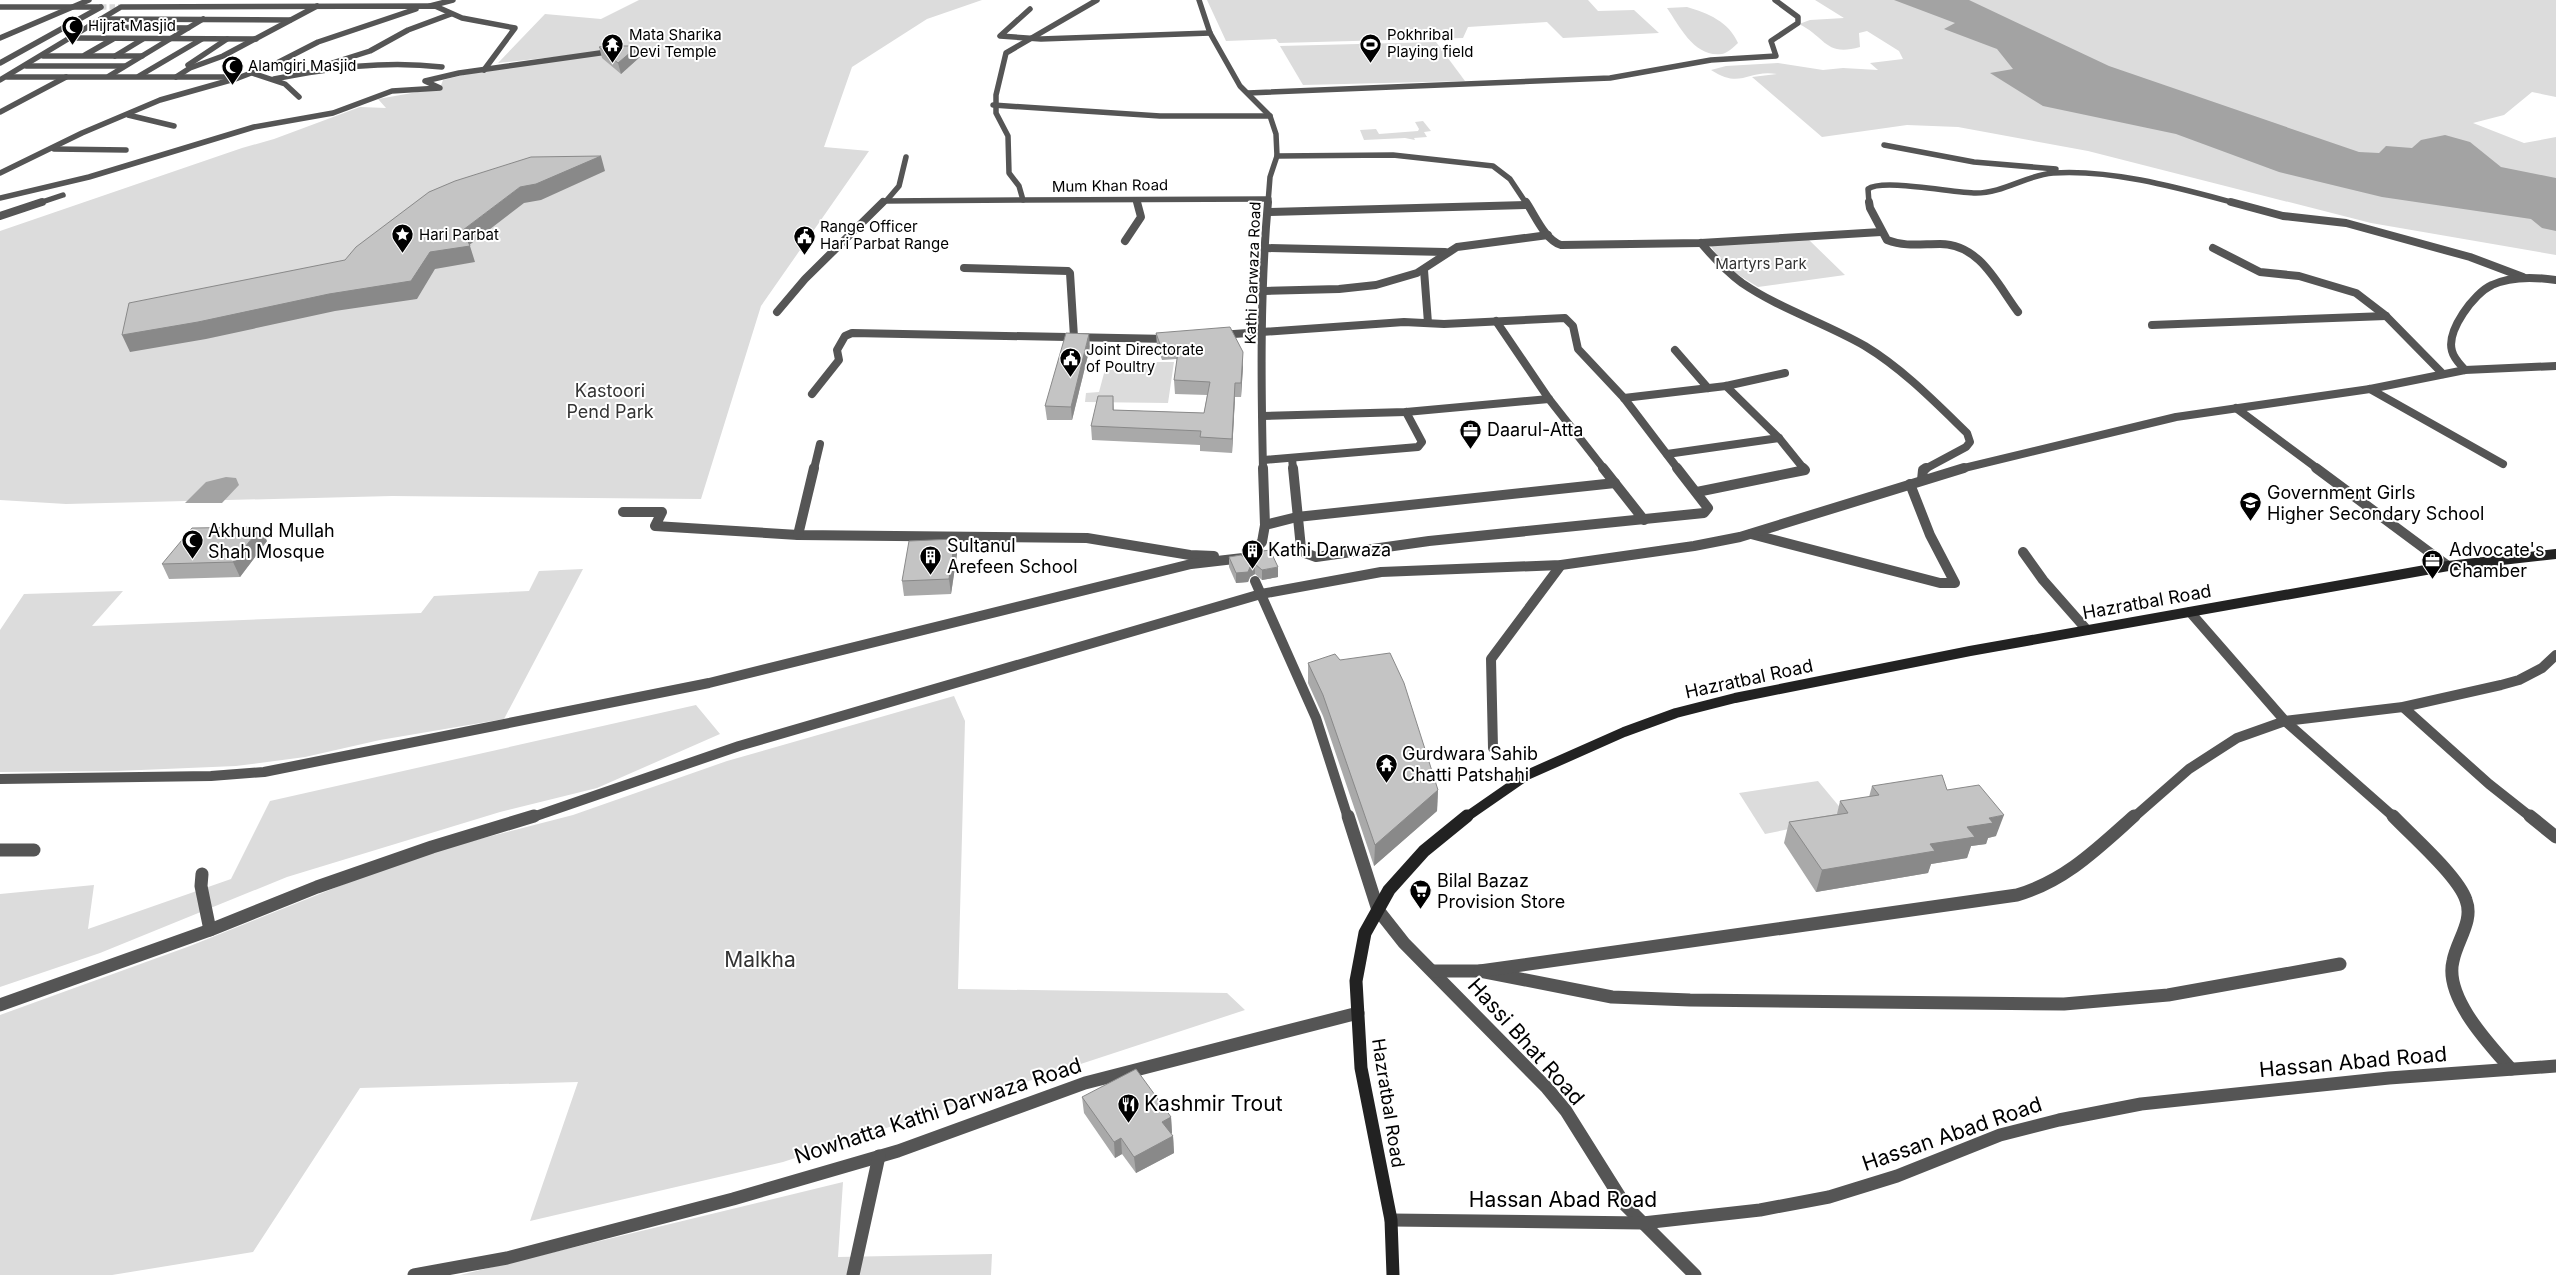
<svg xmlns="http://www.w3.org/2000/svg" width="2556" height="1275" font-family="Inter,sans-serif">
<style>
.green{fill:#dcdcdc}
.water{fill:#a3a3a3}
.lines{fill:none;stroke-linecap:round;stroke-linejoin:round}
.minor-tunnel{stroke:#d9d9d9;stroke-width:5.5;stroke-dasharray:5.5 3;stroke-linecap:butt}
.minor-far3{stroke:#555;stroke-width:5.5}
.minor-far2{stroke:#555;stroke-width:8}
.minor-far1{stroke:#555;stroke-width:10}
.minor{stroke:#555;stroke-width:13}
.tertiary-far3{stroke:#555;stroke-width:5.5}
.tertiary-far2{stroke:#555;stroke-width:8}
.tertiary-far1{stroke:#555;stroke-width:10}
.tertiary{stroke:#555;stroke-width:13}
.secondary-far1{stroke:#222;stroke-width:10}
.secondary{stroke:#222;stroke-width:13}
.wall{fill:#a9a9a9}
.shaded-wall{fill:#898989}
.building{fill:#c4c4c4;stroke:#898989}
.labels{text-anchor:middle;stroke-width:4;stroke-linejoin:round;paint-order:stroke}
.far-poi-label{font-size:15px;fill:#000;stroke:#fff;text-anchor:start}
.far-street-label{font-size:15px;fill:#000;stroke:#fff}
.far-park-label{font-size:15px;fill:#333;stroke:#fff}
.park-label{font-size:18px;fill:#333;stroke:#fff}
.poi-label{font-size:18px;fill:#000;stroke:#fff;text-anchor:start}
.street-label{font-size:18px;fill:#000;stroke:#fff}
.near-park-label{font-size:21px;fill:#333;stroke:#fff}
.near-street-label{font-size:21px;fill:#000;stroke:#fff}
.near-poi-label{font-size:21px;fill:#000;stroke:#fff;text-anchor:start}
</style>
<rect width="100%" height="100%" fill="#fff"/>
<g class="green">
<polygon points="639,0 982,0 927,19 852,67 824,147 869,151 761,306 701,499 392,496 66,504 0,500 0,231 242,148 274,139 360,107 386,108 378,99 440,88 443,80 484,70 590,53 498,63 545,14 601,19"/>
<polygon points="1207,0 1588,0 1598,11 1634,10 1659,33 1563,38 1547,22 1468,27 1463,38 1279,43 1276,39 1226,41"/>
<path d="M1815 0H2556V97L2532 92 2504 115 2473 123 2524 143 2556 137V255L2371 223 2088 151 1958 127 1907 125 1822 137 1752 77 1777 74C1747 69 1742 90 1711 70L1726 66 1778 63 1823 70 1843 68 1878 70 1870 63 1903 59 1899 51 1867 31 1859 33 1860 47C1825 57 1826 37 1799 24L1810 20 1844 18Z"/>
<path d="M1687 7C1708 13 1729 22 1738 43 1734 47 1727 53 1722 54 1695 58 1680 27 1667 8Z"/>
<polygon points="1436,42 1465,81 1303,85 1280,46"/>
<polygon points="1423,121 1431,131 1424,132 1427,137 1414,138 1415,140 1405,138 1364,140 1360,130 1376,129 1379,134 1418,131 1419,129 1415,122"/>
<polygon points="1808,239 1845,275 1758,287 1732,271 1736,267 1732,264 1722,262 1710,245"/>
<polygon points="1107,362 1174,362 1168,403 1085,402 1086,393 1099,392"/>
<polygon points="583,569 504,719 380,740 305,757 236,766 117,771 0,772 0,630 24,594 123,591 92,626 421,613 434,596 529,591 539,571"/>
<polygon points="954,696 965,721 958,989 1227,993 1245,1010 783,1162 530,1221 578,1082 360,1088 253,1252 112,1275 0,1275 0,1015 190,946 417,855 573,815 727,761"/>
<polygon points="696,705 720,734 597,788 500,812 287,877 100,953 0,987 0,894 94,885 88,929 231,879 270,801"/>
<polygon points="1818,781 1848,817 1765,834 1739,793"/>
<polygon points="843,1182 838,1257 992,1254 991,1275 460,1275"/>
</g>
<g class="water">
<polygon points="1894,0 1969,0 2109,66 2359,152 2379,153 2386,146 2412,148 2421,140 2445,135 2470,142 2501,167 2556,178 2556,231 2542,228 2531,219 2382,197 2279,172 2176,134 2043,106 1990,73 2013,69 1997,49 1944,29 1955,23"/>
<polygon points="226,477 236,478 239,485 222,503 185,503 206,482"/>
</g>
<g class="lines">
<polyline class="minor-tunnel" points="101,7 121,7"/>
<g class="minor-far3">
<polyline points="1097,0 1006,53 996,95 996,113 1008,136 1009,173 1019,186 1023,200 1269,199"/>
<polyline points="430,6 453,0"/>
<polyline points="0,7 100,7"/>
<polyline points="1030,9 1000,36 1041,39 1210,33"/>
<polyline points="101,19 290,20"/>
<polyline points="88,27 188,28"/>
<polyline points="0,38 89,0"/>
<polyline points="70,38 256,39"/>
<polyline points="85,55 113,39"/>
<polyline points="43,56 142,56"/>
<polyline points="115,56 143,39"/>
<polyline points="0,63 101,7"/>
<polyline points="329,64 370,51 408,30 451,14"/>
<polyline points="26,66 124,66"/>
<polyline points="190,67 188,65 227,39"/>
<polyline points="252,73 285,84 299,97"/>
<polyline points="109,76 203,19"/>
<polyline points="139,76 202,39"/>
<polyline points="7,77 225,77"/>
<polyline points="176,77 190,68 223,56 317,6"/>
<path d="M274 79C331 68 384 60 442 67"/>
<polyline points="0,80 121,7 435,6 462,18 515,28 484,70"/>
<polyline points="1248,93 1610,78 1711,60 1776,56 1771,41 1798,23 1798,17 1775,0"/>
<polyline points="993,105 1160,116 1270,116"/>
<polyline points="0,112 66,77"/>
<polyline points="128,115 174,126"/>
<polyline points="1884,145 1974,162 2056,169"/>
<polyline points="54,149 126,150"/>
<polyline points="1277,156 1393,155 1493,166 1510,179 1526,203"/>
<polyline points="0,173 82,133 160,100 238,78 277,63 318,42 416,9"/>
<polyline points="0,198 89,177 254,127 333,113 392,91 440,88 425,81 459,73 607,52"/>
<polyline points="887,200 899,186 906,157"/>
<polyline points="1137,200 1138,203"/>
<polyline points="39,203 63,195"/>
<polyline points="882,203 884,201 1023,200"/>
<path d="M1869 203 1868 189C1882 178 1953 193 1976 193 2003 193 2027 175 2053 173 2112 169 2179 188 2235 203"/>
</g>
<g class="minor-far2">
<path d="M1526 202C1535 215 1545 240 1561 245L1701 243 1881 232"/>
<path d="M1869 202 1870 208 1887 240C1905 247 1921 244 1940 244 1980 244 1997 284 2018 312"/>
<polyline points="2231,202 2283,216 2346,223 2470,257 2523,277"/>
<polyline points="1268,212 1526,205"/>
<polyline points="0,216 42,202"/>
<polyline points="1125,241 1141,217 1137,202"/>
<path d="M1701 243C1713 257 1727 272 1742 283 1780 309 1825 323 1865 346 1903 369 1935 402 1967 433L1970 442 1966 447 1925 469"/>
<polyline points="1265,248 1445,252"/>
<polyline points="2213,248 2260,272 2299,276 2356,293 2386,316 2443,374"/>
<polyline points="964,268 1068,271 1070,273 1074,337"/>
<polyline points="1424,270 1428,323"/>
<polyline points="1265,291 1339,289 1376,285 1417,273 1457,247 1548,235"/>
<polyline points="777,312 805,279 883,202"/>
<polyline points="1496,321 1549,399 1604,469"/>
<polyline points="2152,325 2386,316"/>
<polyline points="1220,335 1404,322 1444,324 1565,318 1573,326 1578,349 1624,398 1678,469"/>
<polyline points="1675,350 1708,388"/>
<path d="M2465 370C2460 364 2454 359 2452 351 2446 331 2474 293 2492 285 2511 276 2535 277 2556 280"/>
<polyline points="1726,386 1779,438 1804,469"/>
<polyline points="2370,389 2503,464"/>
<polyline points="812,394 839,360 837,350 845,336 852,333 1169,339"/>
<polyline points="1624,398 1726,386 1785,373"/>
<polyline points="2236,408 2318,469"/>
<polyline points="1262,416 1406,412 1549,399"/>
<polyline points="1667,454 1779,438"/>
<polyline points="1292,458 1293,469"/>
<polyline points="1264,460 1418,447 1422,442 1406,412"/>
<polyline points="814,469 820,444"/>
<polyline points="1960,469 2176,417 2370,389 2465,370 2556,366"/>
</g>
<g class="minor-far1">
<polyline points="1293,468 1301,548 1305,553 1316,557 1429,541 1704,513 1708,508 1677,468"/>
<polyline points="1603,468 1644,520"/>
<polyline points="2316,468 2448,566"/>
<polyline points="1922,480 1923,470 1926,468"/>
<polyline points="1697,492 1805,470 1803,468"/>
<polyline points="623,512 662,512 655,526 798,535 1087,538 1190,555 1214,556"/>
<polyline points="1265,525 1297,517 1615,483"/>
<polyline points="1751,534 1940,583 1955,583 1930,535 1910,484"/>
<polyline points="798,535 814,468"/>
<polyline points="2023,552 2043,580 2087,630"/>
<polyline points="2190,612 2285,721 2395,818"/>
<polyline points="2403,707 2489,784 2532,818"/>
<polyline points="1493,748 1491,659 1561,565"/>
<polyline points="0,779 211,776 264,772 709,683 1191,564 1243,558"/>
<polyline points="530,818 739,746 1261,594 1381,572 1561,565 1694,546 1740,537 1964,468"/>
<polyline points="2133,818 2189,769 2237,738 2285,721 2403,707 2501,685 2519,680 2542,668 2556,655"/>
</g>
<g class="minor">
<path d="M2393 816C2412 836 2458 876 2466 900 2474 921 2457 940 2453 961 2444 997 2489 1044 2511 1069"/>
<polyline points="2530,816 2556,837"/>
<polyline points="0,850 34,850"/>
<polyline points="202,874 201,886 210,930"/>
<polyline points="1378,910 1404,943 1547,1088 1566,1111 1625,1205 1695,1275"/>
<polyline points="1434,971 1480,971 1612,997 1690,1000 2064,1004 2168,995 2340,964"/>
<path d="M1480 971 2017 895C2065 881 2097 849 2134 816"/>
<polyline points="0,1005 210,930 317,887 432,847 534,816"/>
<polyline points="1391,1220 1643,1223 1760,1210 1829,1197 1897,1176 2000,1135 2059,1120 2141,1104 2389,1078 2556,1066"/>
<polyline points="414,1275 507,1258 733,1199 898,1151 1085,1083 1358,1013"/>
<polyline points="853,1275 879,1156"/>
</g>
<polyline class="tertiary-far3" points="1199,0 1210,33 1240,86 1270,116 1276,134 1277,156 1270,177 1268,203"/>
<path class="tertiary-far2" d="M1263 469C1261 380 1260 290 1268 202"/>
<g class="tertiary-far1">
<polyline points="1248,563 1245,558 1262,542 1265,525 1263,468"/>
<polyline points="1255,581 1316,718 1348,818"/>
</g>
<polyline class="tertiary" points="1348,816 1378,910"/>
<polyline class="secondary-far1" points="1465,818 1527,775 1624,732 1676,713 1735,698 1970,651 2448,566 2556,554"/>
<polyline class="secondary" points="1393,1275 1391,1220 1361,1068 1356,981 1365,933 1389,890 1424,851 1467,816"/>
</g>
<g class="wall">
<polygon points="599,47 641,56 621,74 602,58"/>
<polygon points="1156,333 1243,366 1241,397 1235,397 1232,453 1200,451 1200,445 1092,440 1091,426 1113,396 1114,410 1204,413 1207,395 1175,394 1174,380 1177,359 1162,360 1157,346"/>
<polygon points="1090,347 1072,420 1047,420 1045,406"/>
<polygon points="955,539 957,554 951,594 904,596 902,581"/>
<polygon points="267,541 240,577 169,579 162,564"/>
<polygon points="1241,555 1278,577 1262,580 1255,574 1250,577 1248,582 1236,583 1229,567 1229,557"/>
<polygon points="1308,663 1438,790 1437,811 1374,866 1323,716 1308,683"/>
<polygon points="1872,786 1947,790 1996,836 1988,838 1986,844 1971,846 1967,858 1931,864 1928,873 1816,892 1784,843 1789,822 1837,814 1840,801 1869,797"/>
<polygon points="1082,1097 1171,1117 1172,1133 1171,1134 1173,1136 1174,1153 1136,1173 1122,1154 1115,1158 1084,1113"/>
</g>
<g class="shaded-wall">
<polygon points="638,46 641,56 621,74 618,63"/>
<polygon points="601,156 605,171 541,200 524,203 468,246 470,246 475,262 435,269 417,299 335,311 206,339 130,352 122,335 430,252 463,230 520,187"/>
<polygon points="1089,334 1090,347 1072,420 1071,407"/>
<polygon points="1243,352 1243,366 1241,397 1241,383"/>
<polygon points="1235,383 1235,397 1232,453 1232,439"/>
<polygon points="261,527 267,541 240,577 233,562"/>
<polygon points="955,539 957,554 951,594 949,579"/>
<polygon points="1255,564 1255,574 1250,577 1248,582 1236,583 1236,573"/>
<polygon points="1278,567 1278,577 1262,580 1262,570"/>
<polygon points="1438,790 1437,811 1374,866 1375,845"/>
<polygon points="2004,815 1996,836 1988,838 1986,844 1971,846 1967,858 1931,864 1928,873 1816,892 1822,870 1930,844 1967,827 1989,818"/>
<polygon points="1171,1117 1172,1133 1163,1138 1162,1122"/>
<polygon points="1173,1136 1174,1153 1136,1173 1134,1157"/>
<polygon points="1121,1138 1122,1154 1115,1158 1114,1142"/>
</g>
<g class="building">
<polygon points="607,46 638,46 618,63 599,47"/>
<polygon points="601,156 536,184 520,187 463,230 470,246 430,252 411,281 329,294 198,322 122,335 129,303 345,260 356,247 429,192 455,181 531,157"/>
<polygon points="1230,327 1243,352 1241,383 1235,383 1232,439 1200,437 1201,431 1091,426 1098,396 1113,396 1113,410 1204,413 1210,382 1174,380 1179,345 1161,347 1156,333"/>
<polygon points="1066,333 1089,334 1071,407 1045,406"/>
<polygon points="261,527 233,562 162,564 192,528"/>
<polygon points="955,539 949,579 902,581 909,541"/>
<polygon points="1270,550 1278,567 1262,570 1255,564 1250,567 1248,572 1236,573 1229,557 1241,555 1248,560 1254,557 1255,552"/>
<polygon points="1390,653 1404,683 1438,790 1375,845 1323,695 1308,663 1335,654 1340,660"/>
<polygon points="1942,775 1947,790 1979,785 2004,815 1989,818 1993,823 1967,827 1975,837 1930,844 1935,851 1822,870 1789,822 1848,813 1840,801 1879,795 1872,786"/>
<polygon points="1136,1069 1171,1117 1162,1122 1173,1136 1134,1157 1121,1138 1114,1142 1082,1097"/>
</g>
<defs>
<symbol id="mosque-pin" viewBox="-11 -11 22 30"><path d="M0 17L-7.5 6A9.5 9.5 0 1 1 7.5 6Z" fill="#000" stroke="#fff"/><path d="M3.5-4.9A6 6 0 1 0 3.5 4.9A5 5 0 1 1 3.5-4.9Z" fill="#fff"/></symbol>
<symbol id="temple-pin" viewBox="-11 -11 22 30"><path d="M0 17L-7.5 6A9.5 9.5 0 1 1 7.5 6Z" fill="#000" stroke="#fff"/><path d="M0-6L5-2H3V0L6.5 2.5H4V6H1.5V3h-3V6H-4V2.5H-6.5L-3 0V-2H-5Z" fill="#fff"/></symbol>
<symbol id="stadium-pin" viewBox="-11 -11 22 30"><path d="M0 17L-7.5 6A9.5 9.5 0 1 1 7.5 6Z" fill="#000" stroke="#fff"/><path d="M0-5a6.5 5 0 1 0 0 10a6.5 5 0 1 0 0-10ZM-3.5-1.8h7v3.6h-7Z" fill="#fff"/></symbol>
<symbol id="sight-pin" viewBox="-11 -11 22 30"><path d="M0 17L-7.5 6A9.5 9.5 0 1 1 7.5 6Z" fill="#000" stroke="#fff"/><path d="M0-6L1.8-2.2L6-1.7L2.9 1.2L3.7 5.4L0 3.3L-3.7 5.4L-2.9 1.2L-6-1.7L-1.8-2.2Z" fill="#fff"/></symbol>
<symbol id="civic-pin" viewBox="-11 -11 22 30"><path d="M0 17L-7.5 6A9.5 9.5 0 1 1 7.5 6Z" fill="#000" stroke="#fff"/><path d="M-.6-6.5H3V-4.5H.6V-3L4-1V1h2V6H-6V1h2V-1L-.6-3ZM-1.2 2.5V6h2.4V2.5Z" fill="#fff"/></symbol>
<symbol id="office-pin" viewBox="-11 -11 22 30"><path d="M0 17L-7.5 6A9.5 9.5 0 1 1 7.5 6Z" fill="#000" stroke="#fff"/><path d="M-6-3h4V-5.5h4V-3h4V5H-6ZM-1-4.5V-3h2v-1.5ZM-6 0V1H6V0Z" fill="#fff"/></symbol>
<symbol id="school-pin" viewBox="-11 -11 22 30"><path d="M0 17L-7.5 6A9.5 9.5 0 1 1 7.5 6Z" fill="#000" stroke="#fff"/><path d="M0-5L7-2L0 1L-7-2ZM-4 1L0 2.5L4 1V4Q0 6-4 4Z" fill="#fff"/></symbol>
<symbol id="building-pin" viewBox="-11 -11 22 30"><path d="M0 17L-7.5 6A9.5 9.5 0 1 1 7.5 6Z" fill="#000" stroke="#fff"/><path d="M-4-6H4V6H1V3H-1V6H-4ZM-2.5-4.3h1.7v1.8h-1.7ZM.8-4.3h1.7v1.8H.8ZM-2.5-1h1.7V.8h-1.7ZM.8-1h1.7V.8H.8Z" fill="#fff"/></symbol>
<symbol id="supermarket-pin" viewBox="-11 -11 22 30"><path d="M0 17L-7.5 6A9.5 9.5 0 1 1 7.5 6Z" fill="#000" stroke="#fff"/><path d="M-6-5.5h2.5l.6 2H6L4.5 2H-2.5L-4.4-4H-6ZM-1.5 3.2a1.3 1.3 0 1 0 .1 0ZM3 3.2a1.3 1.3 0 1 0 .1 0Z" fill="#fff"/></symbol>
<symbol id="restaurant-pin" viewBox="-11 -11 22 30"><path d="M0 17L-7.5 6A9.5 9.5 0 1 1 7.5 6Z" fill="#000" stroke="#fff"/><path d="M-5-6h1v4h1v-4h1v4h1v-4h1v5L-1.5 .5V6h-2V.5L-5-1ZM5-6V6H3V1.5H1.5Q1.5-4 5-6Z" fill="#fff"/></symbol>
</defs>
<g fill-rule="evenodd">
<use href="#mosque-pin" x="60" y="14" width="25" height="34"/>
<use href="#temple-pin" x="600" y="32" width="25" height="34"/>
<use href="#stadium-pin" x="1358" y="32" width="25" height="34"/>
<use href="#mosque-pin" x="220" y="54" width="25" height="34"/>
<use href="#sight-pin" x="390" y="222" width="25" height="34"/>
<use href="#civic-pin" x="792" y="224" width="25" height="34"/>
<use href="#civic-pin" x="1058" y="346" width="25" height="34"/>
<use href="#office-pin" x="1458" y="418" width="25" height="34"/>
<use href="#school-pin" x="2238" y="490" width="25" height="34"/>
<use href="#mosque-pin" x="180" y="528" width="25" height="34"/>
<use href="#building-pin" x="1240" y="538" width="25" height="34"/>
<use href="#building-pin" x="918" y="544" width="25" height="34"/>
<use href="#office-pin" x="2420" y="548" width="25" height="34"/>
<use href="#temple-pin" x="1374" y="752" width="25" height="34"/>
<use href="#supermarket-pin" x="1408" y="878" width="25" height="34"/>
<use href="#restaurant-pin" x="1116" y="1092" width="25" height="34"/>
</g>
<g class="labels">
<g class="far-poi-label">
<text x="88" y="31">Hijrat Masjid</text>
<text x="629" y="40">Mata Sharika<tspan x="629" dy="17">Devi Temple</tspan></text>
<text x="1387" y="40">Pokhribal<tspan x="1387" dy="17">Playing field</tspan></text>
<text x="248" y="71">Alamgiri Masjid</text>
<text x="820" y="232">Range Officer<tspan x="820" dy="17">Hari Parbat Range</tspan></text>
<text x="419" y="240">Hari Parbat</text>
<text x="1086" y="355">Joint Directorate<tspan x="1086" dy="17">of Poultry</tspan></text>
</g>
<g class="far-street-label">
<text transform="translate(1110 186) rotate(-1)" y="5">Mum Khan Road</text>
<text transform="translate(1253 273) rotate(-88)" y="5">Kathi Darwaza Road</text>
</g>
<g class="far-park-label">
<text x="1761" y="269">Martyrs Park</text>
</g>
<g class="park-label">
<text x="610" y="397">Kastoori<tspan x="610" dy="21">Pend Park</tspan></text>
</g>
<g class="poi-label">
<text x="1487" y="436">Daarul-Atta</text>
<text x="2267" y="499">Government Girls<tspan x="2267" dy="21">Higher Secondary School</tspan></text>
<text x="208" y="537">Akhund Mullah<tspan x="208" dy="21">Shah Mosque</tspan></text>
<text x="947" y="552">Sultanul<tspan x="947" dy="21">Arefeen School</tspan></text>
<text x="1268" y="556">Kathi Darwaza</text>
<text x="2449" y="556">Advocate's<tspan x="2449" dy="21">Chamber</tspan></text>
<text x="1402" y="760">Gurdwara Sahib<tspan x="1402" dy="21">Chatti Patshahi</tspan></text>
<text x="1437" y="887">Bilal Bazaz<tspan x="1437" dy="21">Provision Store</tspan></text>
</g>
<g class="street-label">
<text transform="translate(2147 602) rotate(-10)" y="6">Hazratbal Road</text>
<text transform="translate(1749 679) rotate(-12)" y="6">Hazratbal Road</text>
<text transform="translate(1388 1103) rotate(81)" y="6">Hazratbal Road</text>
</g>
<g class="near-park-label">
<text x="760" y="967">Malkha</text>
</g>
<g class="near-street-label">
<text transform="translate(1526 1042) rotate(48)" y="7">Hassi Bhat Road</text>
<text transform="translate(2353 1062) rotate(-5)" y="7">Hassan Abad Road</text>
<text transform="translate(938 1111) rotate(-18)" y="7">Nowhatta Kathi Darwaza Road</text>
<text transform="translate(1952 1134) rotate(-19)" y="7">Hassan Abad Road</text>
<text x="1563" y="1207">Hassan Abad Road</text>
</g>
<g class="near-poi-label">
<text x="1144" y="1111">Kashmir Trout</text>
</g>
</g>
</svg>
